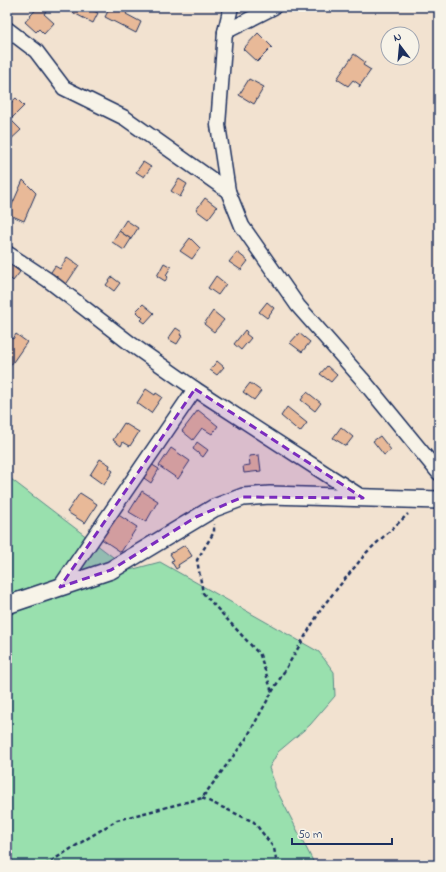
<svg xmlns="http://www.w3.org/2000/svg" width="446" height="872" font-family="'Indie Flower',sans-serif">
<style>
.green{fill:#99e0ae;stroke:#5a8886}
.building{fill:#e8b998;stroke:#1b2f5e}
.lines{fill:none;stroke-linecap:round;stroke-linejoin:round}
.minor-casing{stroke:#1b2f5e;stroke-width:17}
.tertiary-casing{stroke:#1b2f5e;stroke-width:20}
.path{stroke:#1b2f5e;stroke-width:2.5;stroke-dasharray:4 3;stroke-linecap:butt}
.minor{stroke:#f7f3e8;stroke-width:14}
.tertiary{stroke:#f7f3e8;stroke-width:17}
.marked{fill:#7b2cbf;fill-opacity:0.2;stroke:#7b2cbf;stroke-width:3;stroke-dasharray:8 5;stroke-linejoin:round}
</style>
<rect width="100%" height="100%" fill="#f2e2d0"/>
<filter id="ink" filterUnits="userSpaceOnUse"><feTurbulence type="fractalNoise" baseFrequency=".025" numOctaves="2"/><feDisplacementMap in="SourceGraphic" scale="8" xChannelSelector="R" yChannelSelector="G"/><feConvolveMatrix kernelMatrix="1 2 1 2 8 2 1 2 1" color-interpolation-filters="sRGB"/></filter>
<g filter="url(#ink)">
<polygon class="green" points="7,476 130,570 160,562 319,652 334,672 335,696 310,725 278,752 269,768 275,784 275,787 315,865 7,865"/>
<g class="building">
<polygon points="38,7 42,7 46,11 44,14 54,23 44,34 39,29 36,32 25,22"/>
<polygon points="69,7 76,8 85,7 98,13 93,23 68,10"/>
<polygon points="110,7 116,10 118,7 124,7 123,8 128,11 126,14 141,22 136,33 105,17"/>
<polygon points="258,33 272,47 257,62 243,49"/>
<polygon points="354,54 365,62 363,65 371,70 359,87 360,85 353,80 348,86 337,79"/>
<polygon points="249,79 264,87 254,104 239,95"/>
<polygon points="16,98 24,106 12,118 7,113 7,106"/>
<polygon points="9,118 21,130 7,143 7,120"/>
<polygon points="143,162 151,167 144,177 136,172"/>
<polygon points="179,179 187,184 180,197 171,191"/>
<polygon points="23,180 36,193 24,221 8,214"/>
<polygon points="205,198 217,207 208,219 196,210"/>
<polygon points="126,220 138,228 131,239 119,231"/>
<polygon points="119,231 131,239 124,250 112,242"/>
<polygon points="190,238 200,248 192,259 180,251"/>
<polygon points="237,252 248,261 241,270 229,262"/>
<polygon points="67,257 79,265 65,286 49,275 55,266 60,269"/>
<polygon points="7,262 20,272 13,281 10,278 7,281"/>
<polygon points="164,263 171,267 166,275 168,277 165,281 157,276"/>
<polygon points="216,276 226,284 218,295 208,288"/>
<polygon points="112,277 120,283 114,291 106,285"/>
<polygon points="267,302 274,308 267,318 259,312"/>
<polygon points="143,304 154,313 145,323 141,320 143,318 136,311"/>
<polygon points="213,311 224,320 214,332 204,324"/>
<polygon points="176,328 182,332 180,335 182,336 177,344 168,339"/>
<polygon points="245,330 247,332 246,334 251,338 241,350 234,344"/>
<polygon points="299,333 310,342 302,352 290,343"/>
<polygon points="16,334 27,342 11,365 7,362 7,340 9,337 13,339"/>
<polygon points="217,361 224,367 217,375 210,370"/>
<polygon points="327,366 337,375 331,382 320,374"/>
<polygon points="250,383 261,391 254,400 243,392"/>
<polygon points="146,389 155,395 156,393 162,397 151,413 137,403"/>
<polygon points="307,392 321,403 315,411 301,400"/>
<polygon points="287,407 307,423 300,432 281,416"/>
<polygon points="198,410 218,426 212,434 202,428 193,440 182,431"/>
<polygon points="124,423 139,432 130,446 123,442 121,446 113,440"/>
<polygon points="341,427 353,437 346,446 333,438"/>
<polygon points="380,436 391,450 384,455 373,441"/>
<polygon points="197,442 208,450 203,457 193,449"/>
<polygon points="171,448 190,461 178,479 159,466"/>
<polygon points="259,455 261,471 244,473 243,466 250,465 249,456"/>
<polygon points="100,459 110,465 109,468 113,471 104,485 90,475"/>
<polygon points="149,463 159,469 151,483 141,476"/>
<polygon points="142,491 158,501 146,522 129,512"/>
<polygon points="80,493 97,504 85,523 67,512"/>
<polygon points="117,514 137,527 121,552 100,538"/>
<polygon points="185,545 192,556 178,565 179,567 176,569 171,561 174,560 170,554"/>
</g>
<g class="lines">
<defs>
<g id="minor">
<polyline points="231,7 225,32 218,125 228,191 242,226 298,306 362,379 439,473"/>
<polyline points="7,29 36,51 64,88 125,118 228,191"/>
<polyline points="225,32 274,7"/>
<polyline points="7,253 48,280 131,344 195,389 363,498"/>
<polyline points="60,587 195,389"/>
</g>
<polyline id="tertiary" points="7,605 111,570 214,508 243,497 270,495 439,500"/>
</defs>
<use href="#minor" class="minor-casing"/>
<use href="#tertiary" class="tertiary-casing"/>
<g class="path">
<polyline points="272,692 323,606 367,552 408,514"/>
<polyline points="202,798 254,822 274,848 277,865"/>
<polyline points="45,865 117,820 202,798 246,739 272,692 260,655 203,593 197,560 214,532 214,524"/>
</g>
<use href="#minor" class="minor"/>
<use href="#tertiary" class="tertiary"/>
</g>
</g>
<path class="marked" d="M195 389 363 498 243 497 196 517 111 570 60 587Z"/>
<rect width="446" height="872" fill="none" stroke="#f7f3e8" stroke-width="24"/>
<rect x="12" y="12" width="422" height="848" fill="none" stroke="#1b2f5e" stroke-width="1.5" filter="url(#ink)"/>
<g transform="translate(400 46) rotate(344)"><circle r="19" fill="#f7f3e8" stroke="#9fa5b1"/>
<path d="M0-3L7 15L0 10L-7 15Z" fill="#1b2f5e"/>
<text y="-6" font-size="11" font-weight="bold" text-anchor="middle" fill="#1b2f5e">N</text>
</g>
<path d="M292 838v6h100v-6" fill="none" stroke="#1b2f5e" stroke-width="2"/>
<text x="298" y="838" font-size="12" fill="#1b2f5e" stroke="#f7f3e8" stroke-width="3" paint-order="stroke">50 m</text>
</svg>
